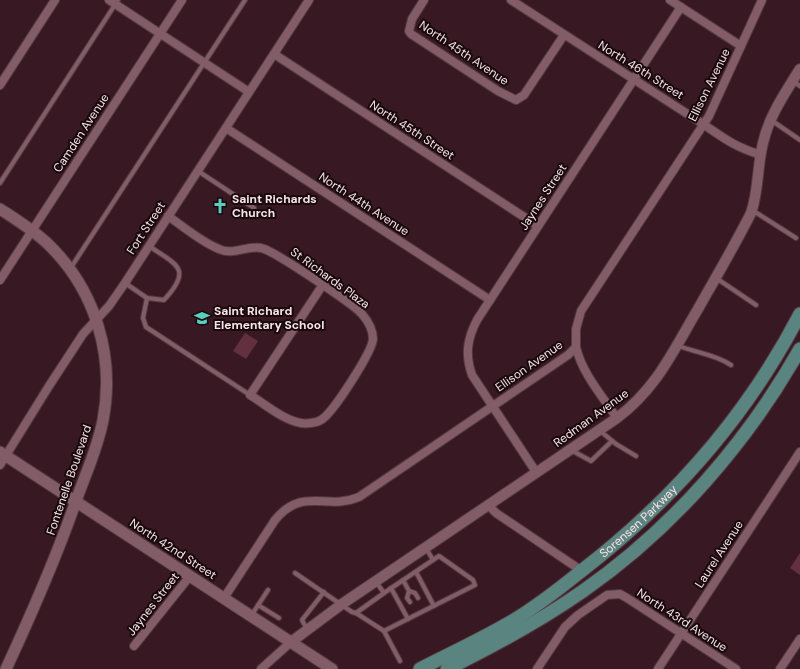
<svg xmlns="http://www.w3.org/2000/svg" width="800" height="669" font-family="'DM Sans',sans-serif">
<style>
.green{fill:#633040}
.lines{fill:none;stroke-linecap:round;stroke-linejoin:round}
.service-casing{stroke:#533941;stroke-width:6}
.minor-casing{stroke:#533941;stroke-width:10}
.tertiary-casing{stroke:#533941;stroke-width:12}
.secondary-casing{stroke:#533941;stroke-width:13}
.primary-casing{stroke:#533941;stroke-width:15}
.service{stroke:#825c66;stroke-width:4}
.minor{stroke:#825c66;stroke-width:8}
.tertiary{stroke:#825c66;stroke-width:10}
.secondary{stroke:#825c66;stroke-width:11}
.primary{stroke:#5a847f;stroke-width:13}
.labels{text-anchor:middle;stroke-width:4;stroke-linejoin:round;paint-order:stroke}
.street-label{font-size:12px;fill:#f9e3e8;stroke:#17090d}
.poi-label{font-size:12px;font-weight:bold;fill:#f9e3e8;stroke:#17090d;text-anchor:start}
</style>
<rect width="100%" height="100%" fill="#381923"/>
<g class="green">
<polygon points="245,333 258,341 246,359 233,351"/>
<polygon points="800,553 800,575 790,568"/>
</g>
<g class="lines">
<defs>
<g id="service">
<polyline points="793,81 800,86"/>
<polyline points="771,120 800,140"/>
<polyline points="198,171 254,208"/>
<polyline points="0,183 118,0"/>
<polyline points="752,210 796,238"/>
<path d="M149 246C177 265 193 269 164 300L147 298 143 318 146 327 250 395"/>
<polyline points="70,269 245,0"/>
<polyline points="716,278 756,305"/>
<polyline points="125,283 147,298"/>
<path d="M677 345C695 353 715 354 731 365"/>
<polyline points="599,430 616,444 636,456"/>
<polyline points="571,450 591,461 612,441"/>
<polyline points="416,572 434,606"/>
<polyline points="295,573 352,612 356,613 384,593"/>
<polyline points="403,580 409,591"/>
<polyline points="376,582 384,593 433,560 426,548"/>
<polyline points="391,588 408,619"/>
<polyline points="410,602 407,598 409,591 415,593 418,598"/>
<polyline points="258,605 279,618"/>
<polyline points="356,613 384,631 400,661"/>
<polyline points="251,616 268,590"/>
<polyline points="307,629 302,620 324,592"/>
<polyline points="384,631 475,585 473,580 439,556 433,560"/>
</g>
<g id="minor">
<polyline points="109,0 249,92"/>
<polyline points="424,0 412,19 409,31 411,34 498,91 516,100 524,95 564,35"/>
<path d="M511 0 703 124C725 139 735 147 761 155"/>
<polyline points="670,0 741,46"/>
<polyline points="274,54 538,226"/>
<polyline points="0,85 55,0"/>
<polyline points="226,128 490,300"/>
<path d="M168 216C184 227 201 242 219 249 233 256 247 245 261 248 273 250 353 304 362 314 368 321 373 329 373 339 372 352 333 413 321 420 316 423 306 424 301 423 283 420 265 404 250 395L322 286"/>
<polyline points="0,280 182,0"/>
<path d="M576 347C582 373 602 396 617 418"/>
<polyline points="0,465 49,386 83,334 109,306 125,283 309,0"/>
<path d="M536 472 472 375C465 355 467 339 477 320L681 7"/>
<polyline points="488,505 496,513 582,571"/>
<path d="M224 598 275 520C303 486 326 511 359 497L568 355 576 347V329L581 311 709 116 762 0"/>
<polyline points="134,646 190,576"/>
<polyline points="261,669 291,642"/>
<polyline points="537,669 565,627 578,615 607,595 620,594 627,598 736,669"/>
<polyline points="658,669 800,452"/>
<polyline points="780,669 800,639"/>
</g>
<path id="tertiary" d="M291 642 342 604 617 418C657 388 673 351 698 309 716 277 735 245 751 213 759 190 757 166 763 143 769 116 785 93 800 69"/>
<g id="secondary">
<path d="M0 209C17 220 35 231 49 245 96 291 115 357 103 420 98 447 86 473 77 498 57 556 32 613 6 669"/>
<polyline points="0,452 332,669"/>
</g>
<g id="primary">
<path id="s1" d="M420 669C451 653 484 638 514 620 537 606 559 589 580 572 671 502 747 416 800 314"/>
<path d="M447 669C494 646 540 621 583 591 672 529 747 443 800 349"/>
</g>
</defs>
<use href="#service" class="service-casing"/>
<use href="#minor" class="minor-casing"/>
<use href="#tertiary" class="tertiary-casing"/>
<use href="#secondary" class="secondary-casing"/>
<use href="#primary" class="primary-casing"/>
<use href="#service" class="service"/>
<use href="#minor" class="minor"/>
<use href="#tertiary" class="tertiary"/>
<use href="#secondary" class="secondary"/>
<use href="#primary" class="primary"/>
</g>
<defs>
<symbol id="church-bare" viewBox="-9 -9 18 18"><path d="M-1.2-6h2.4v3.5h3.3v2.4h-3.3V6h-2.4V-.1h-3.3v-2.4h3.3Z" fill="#5bcebb" stroke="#17090d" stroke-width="2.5" paint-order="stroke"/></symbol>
<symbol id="school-bare" viewBox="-9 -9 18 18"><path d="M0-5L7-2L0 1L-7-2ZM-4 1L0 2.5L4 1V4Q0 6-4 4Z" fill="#5bcebb" stroke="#17090d" stroke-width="2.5" paint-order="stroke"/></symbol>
</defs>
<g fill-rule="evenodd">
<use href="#church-bare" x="209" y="195" width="22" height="22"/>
<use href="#school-bare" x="191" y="307" width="22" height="22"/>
</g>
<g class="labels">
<g class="street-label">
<text transform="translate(464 53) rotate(34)" y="4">North 45th Avenue</text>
<text transform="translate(641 70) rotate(32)" y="4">North 46th Street</text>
<text transform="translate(709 85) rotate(-64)" y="4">Ellison Avenue</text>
<text transform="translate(412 130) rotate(33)" y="4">North 45th Street</text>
<text transform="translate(81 133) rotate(-57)" y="4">Camden Avenue</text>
<text transform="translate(543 197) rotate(-57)" y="4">Jaynes Street</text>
<text transform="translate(364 204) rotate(33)" y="4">North 44th Avenue</text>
<text transform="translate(146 228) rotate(-57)" y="4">Fort Street</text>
<text transform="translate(330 278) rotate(36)" y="4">St Richards Plaza</text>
<text transform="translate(529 366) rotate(-35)" y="4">Ellison Avenue</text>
<text transform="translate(591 418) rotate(-36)" y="4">Redman Avenue</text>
<text transform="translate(69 480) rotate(-71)" y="4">Fontenelle Boulevard</text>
<text dy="4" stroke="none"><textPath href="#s1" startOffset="265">Sorensen Parkway</textPath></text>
<text transform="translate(173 549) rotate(33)" y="4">North 42nd Street</text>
<text transform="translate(719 554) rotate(-57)" y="4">Laurel Avenue</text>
<text transform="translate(153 604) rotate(-52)" y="4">Jaynes Street</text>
<text transform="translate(682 620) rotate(33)" y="4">North 43rd Avenue</text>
</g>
<g class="poi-label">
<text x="232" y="203">Saint Richards<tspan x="232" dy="14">Church</tspan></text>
<text x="214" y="315">Saint Richard<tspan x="214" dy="14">Elementary School</tspan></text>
</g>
</g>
</svg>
